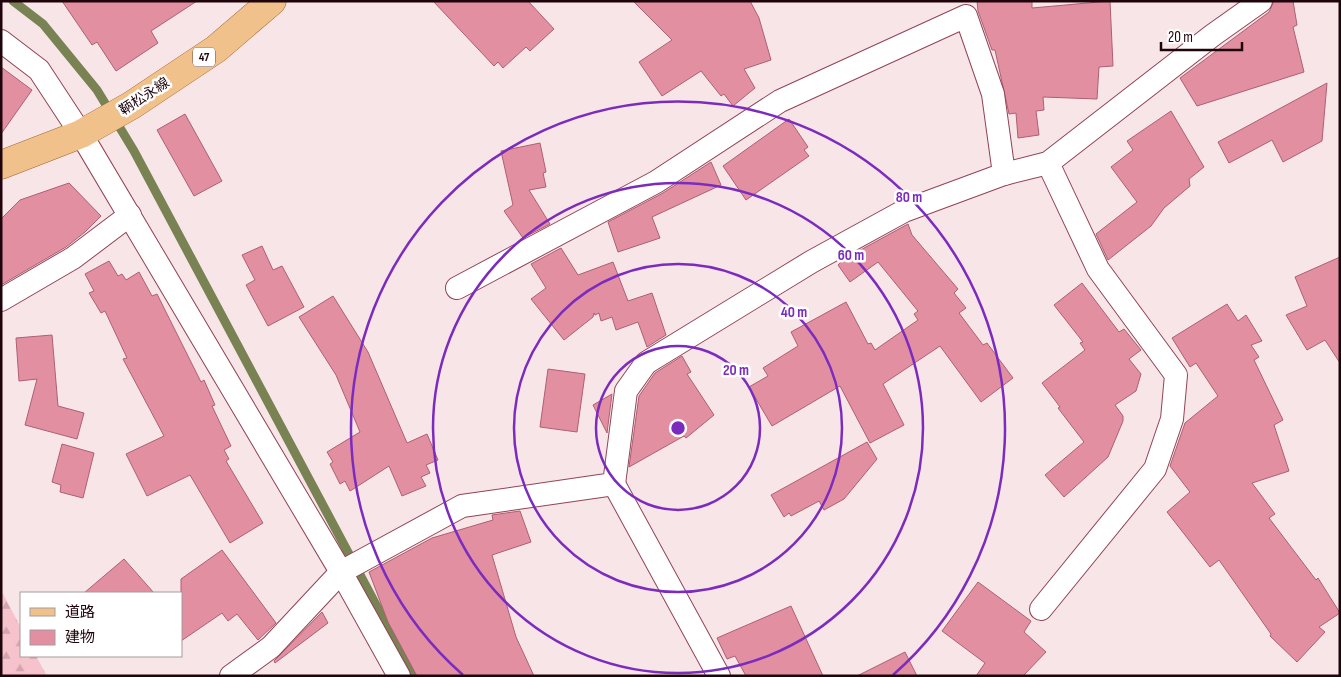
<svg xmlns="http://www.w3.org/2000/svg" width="1341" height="677" font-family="'Sofia Sans Condensed','Noto Sans JP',sans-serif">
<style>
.forest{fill:url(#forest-firs)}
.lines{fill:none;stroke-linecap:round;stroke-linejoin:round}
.stream{stroke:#788252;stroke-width:9}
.building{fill:#e38fa2;stroke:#ae5f72}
.minor-casing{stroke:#904457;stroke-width:24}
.primary-casing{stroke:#a1642c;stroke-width:29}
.minor{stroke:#fff;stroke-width:22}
.primary{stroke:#f1c18b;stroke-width:28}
.ring{fill:none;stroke:#7b2cbf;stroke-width:2.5}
.labels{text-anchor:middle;stroke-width:5;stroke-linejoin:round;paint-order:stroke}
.shield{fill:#fff;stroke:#634f54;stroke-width:1}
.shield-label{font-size:12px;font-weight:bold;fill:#20040b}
.street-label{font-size:14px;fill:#20040b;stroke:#fff}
.centre{fill:#7b2cbf;stroke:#fff;stroke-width:2.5}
.ring-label{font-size:15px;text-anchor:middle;font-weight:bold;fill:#7b2cbf;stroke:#fff;stroke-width:5;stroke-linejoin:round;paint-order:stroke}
</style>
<defs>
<pattern id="forest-firs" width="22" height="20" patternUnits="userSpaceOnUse" patternTransform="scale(1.25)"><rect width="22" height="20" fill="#f6c2cc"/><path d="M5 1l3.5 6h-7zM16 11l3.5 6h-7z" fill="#d3a5ae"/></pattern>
</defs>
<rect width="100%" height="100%" fill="#f8e5e8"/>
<polygon class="forest" points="1,590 21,628 21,656 36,656 47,676 1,676"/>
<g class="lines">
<polyline class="stream" points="13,1 43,24 97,90 134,151 414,676"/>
</g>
<g class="building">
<polygon points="62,1 197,1 151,31 158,43 116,71 97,42 92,45"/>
<polygon points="433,1 528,1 554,29 530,51 526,47 503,68 498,62 494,66"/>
<polygon points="633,1 750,1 759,18 771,60 744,69 755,88 733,106 724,94 721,96 701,71 662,96 639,62 672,40"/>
<polygon points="977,1 1032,1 1032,8 1110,1 1113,66 1099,67 1097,99 1043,97 1044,110 1036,111 1039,135 1018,138 1016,113 1009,114 995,50 992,50 978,11"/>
<polygon points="1274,1 1293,1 1297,25 1293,27 1304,72 1197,106 1180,78 1269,12"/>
<polygon points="1,67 32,90 1,134"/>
<polygon points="1327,83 1322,141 1283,162 1272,140 1229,163 1218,142"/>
<polygon points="1171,111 1204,167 1189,179 1190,186 1164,208 1151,226 1108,260 1096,234 1137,202 1111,167 1133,150 1127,141"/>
<polygon points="185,114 222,181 194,196 157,130"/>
<polygon points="789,119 808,147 804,150 809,156 746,200 723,166"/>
<polygon points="540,143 546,172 543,173 546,187 529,190 550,224 523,238 504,211 513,205 501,151"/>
<polygon points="711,162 721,185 652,217 660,238 618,252 608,222 663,193"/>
<polygon points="69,183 101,216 85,232 66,247 1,285 1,219 20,200"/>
<polygon points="908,224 912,235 958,289 954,293 966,308 959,313 983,345 987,343 1013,378 981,402 940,346 883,384 904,425 870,443 840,386 772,426 749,387 768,376 763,368 798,346 791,332 846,302 868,344 871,343 875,350 918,320 914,314 918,311 878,262 850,282 838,265 844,259"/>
<polygon points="262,246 273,270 282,266 304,307 268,326 246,285 255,280 242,255"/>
<polygon points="561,248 578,275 613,262 628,301 652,293 666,335 647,347 638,322 616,330 612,317 601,321 599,313 595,315 594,313 593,317 564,340 531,299 546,288 531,264"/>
<polygon points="1340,257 1340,363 1325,340 1307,350 1286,315 1307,306 1295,277"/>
<polygon points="109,261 118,276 122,274 126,280 139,272 152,296 157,294 201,382 204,380 215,405 212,406 231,446 224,450 229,459 226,461 263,523 230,543 190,475 147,496 126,454 164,436 123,359 127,358 105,311 101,313 89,293 94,291 85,274"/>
<polygon points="1082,283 1119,332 1124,329 1141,350 1129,359 1141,374 1136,391 1115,405 1123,416 1123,421 1108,457 1064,497 1045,475 1084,442 1058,408 1060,407 1042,383 1085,350 1080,343 1083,342 1054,305"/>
<polygon points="333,296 368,352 407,443 427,434 438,460 426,465 430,473 421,477 426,486 402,496 389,466 350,491 345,481 340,484 330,464 333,462 327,452 360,432 336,375 299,317"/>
<polygon points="1227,304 1238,321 1246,315 1262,341 1251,345 1259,357 1254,360 1283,420 1274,425 1289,471 1252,483 1275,514 1269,518 1316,580 1318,578 1340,613 1319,627 1325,632 1297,662 1270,636 1271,634 1219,560 1210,567 1167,512 1190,492 1170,466 1185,423 1218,396 1196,363 1190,367 1172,338"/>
<polygon points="52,335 58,406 84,413 77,439 25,425 37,379 19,381 16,338"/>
<polygon points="682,356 691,372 687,374 714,415 686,438 684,436 629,467 639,396 655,373"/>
<polygon points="548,369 585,374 577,432 540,427"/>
<polygon points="612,394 607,433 593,405"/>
<polygon points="867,442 877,459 844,499 824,510 819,501 791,516 789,513 784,517 771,495"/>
<polygon points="62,444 94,453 83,498 60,492 61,485 52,482"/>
<polygon points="520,511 531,542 492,555 516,637 534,676 417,676 388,622 369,572 432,538 493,520 492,515"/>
<polygon points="222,550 276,623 258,640 237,614 228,621 222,613 181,641 181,579"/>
<polygon points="124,559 154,593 84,593"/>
<polygon points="978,582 1031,621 1024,632 1046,652 1023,676 976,676 985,663 942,631"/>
<polygon points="791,606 823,676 746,676 735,656 727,659 717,638"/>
<polygon points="322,612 328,623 275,663 274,661"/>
<polygon points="905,652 917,676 857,676"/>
</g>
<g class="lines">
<defs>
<g id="minor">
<polyline points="1,41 39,70 81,134 341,572 399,676"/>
<polyline points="457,288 656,182 780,101 966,16 993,94 1004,174"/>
<polyline points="1,300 73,258 130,215"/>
<polyline points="614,484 719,676"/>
<polyline points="1041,609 1155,469 1172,419 1176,375 1098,269 1048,163"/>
<polyline points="231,676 271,647 341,572 462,506 614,484 626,391 646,363 811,262 904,211 1004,174 1048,163 1213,35 1261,1"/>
</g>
<polyline id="primary" points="1,165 81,134 132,105 216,49 272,1"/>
</defs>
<use href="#minor" class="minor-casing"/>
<use href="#primary" class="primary-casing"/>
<use href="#minor" class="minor"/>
<use href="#primary" class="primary"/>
</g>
<g class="ring">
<circle cx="678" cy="428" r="82"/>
<circle cx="678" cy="428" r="164"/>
<circle cx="678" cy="428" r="245"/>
<path d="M463 675A327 327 0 1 1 893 675"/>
</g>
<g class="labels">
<rect class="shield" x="193" y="47.5" width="22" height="19" rx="4"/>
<g class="shield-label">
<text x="204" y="61">47</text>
</g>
<g class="street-label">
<text transform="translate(144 96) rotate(-33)" y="5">鞆松永線</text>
</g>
</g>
<circle cx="678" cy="428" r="8" class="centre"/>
<g class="ring-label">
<text x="909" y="202">80 m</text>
<text x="851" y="260">60 m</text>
<text x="794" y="317">40 m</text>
<text x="736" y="375">20 m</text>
</g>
<rect width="1341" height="677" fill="none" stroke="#20040b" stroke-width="5"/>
<rect x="20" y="592" width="162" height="65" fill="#ffffff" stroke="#a69b9d"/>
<rect x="30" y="608" width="25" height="8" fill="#f1c18b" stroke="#a69b9d"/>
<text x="65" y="617" font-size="15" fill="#20040b">道路</text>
<rect x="30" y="630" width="25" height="15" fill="#e38fa2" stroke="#a69b9d"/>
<text x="65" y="642" font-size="15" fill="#20040b">建物</text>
<path d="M1161 42v8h81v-8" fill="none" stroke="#20040b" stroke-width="2.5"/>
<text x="1168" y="42" font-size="15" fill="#20040b" stroke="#ffffff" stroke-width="4" paint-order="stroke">20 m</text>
</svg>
